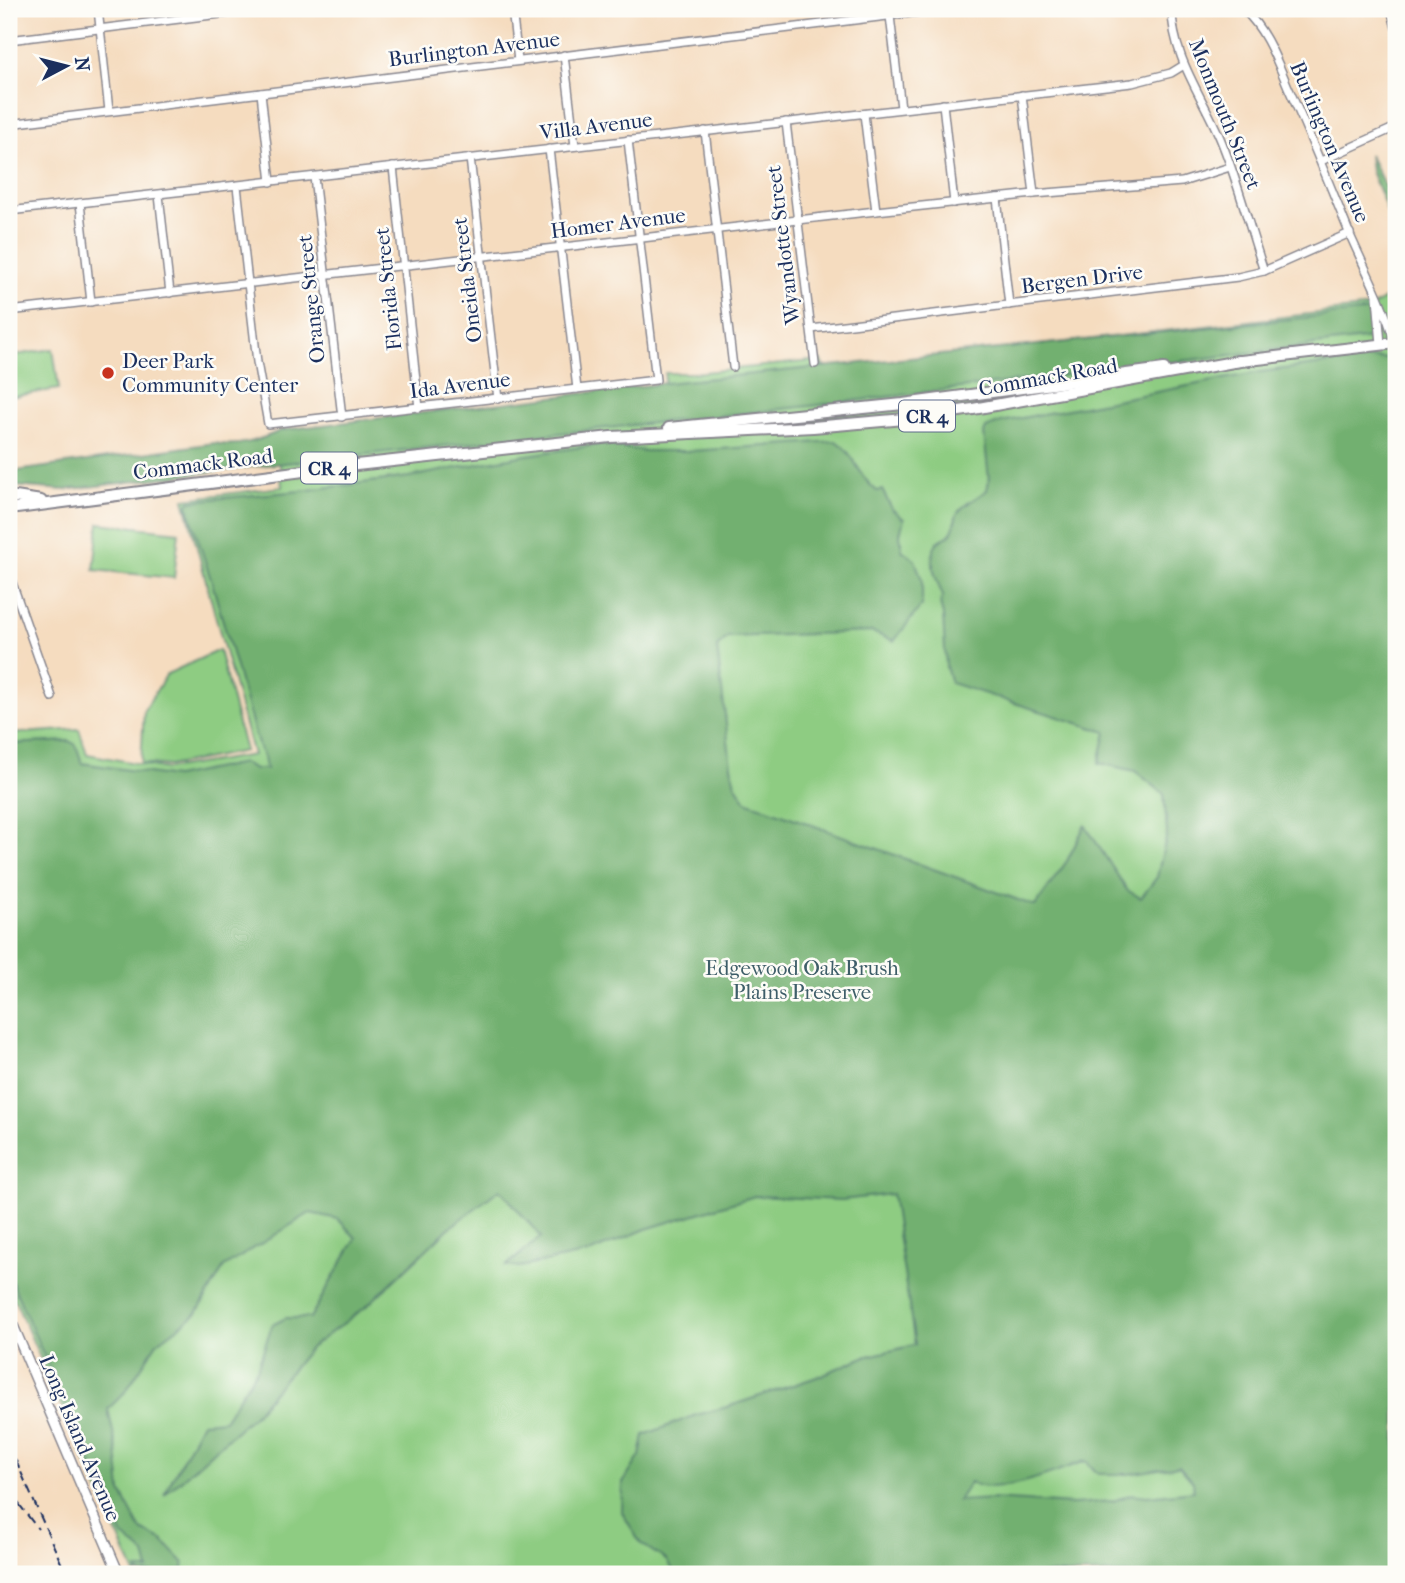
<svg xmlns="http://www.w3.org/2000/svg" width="1405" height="1583" font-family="'IM FELL French Canon',serif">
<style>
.green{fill:#8ecc82;stroke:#547e70;stroke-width:2}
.forest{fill:#72b070;stroke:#467067;stroke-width:2;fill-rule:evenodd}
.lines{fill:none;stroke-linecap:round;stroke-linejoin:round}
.minor-casing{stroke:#88868e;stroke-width:10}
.tertiary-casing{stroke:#88868e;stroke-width:12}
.primary-casing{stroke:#88868e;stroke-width:14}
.minor{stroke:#fff;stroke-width:7}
.tertiary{stroke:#fff;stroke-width:9}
.primary{stroke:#fff;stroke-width:10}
.rail{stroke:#1b2f5e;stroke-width:2;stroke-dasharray:10 5;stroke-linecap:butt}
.poi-dot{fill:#c8321e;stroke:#fdfcf7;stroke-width:2.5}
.labels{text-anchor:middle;stroke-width:5;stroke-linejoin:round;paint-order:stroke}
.shield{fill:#fdfcf7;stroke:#5f6c8c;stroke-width:2}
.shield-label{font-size:19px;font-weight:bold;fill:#1b2f5e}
.street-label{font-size:21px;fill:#1b2f5e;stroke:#fdfcf7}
.poi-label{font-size:21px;fill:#1b2f5e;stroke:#fdfcf7;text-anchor:start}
.park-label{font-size:21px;fill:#3e5e69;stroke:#fdfcf7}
</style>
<rect width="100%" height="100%" fill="#fdfcf7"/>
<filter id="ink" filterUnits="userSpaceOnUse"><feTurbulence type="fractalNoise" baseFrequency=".0143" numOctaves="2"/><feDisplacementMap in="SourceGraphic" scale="14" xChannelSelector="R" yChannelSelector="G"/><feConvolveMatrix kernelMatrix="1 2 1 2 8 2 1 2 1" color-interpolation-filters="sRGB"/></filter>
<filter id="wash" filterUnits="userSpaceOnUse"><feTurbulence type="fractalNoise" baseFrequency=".00686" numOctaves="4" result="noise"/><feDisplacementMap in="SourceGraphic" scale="28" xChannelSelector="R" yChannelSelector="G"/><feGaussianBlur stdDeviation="1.57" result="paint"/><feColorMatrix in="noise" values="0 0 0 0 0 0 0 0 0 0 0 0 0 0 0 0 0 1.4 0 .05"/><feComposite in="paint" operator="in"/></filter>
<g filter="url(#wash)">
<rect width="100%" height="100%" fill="#f5dcbf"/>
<g class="green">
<polygon points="1386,298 1396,299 1396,1574 135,1574 9,1287 9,734 79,729 87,754 167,769 253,755 184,499 282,487 277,434 664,388 665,373 694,373 821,360 824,370 1371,307"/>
<polygon points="53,349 59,389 9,397 9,356"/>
<polygon points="99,523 179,532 174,578 94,570"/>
<polygon points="219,650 245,751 169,766 141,763 144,710 167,674"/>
</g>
<g class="forest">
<polygon points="1369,154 1396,209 1396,233 1371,171"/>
<path d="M1370 311 1372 338 828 404 267 465 64 490 14 486 9 478V472L214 443C238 448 260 440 282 430L674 382Z"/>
<path d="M1371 358 1396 359V1574H675L666 1560 640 1543 622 1512 623 1483 640 1456 644 1435 696 1415 727 1407 814 1378 864 1357 915 1345 892 1194 842 1200 755 1196 646 1229 589 1253 520 1267 506 1266 541 1237 500 1189 448 1229 367 1306 310 1348 255 1414 164 1495 202 1422 224 1420 257 1369 272 1325 286 1318H310L356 1238 338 1219 310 1213 224 1267 197 1313 157 1343 126 1391 108 1409 117 1450 121 1491 130 1510 141 1530 162 1540 184 1563 182 1574H139L137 1570H149L145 1554 122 1535 9 1276V744L69 741 76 745 82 763 175 777 243 763 255 769H266L264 757 259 748 212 583 189 511 188 504 190 501 300 491 409 477 520 456 602 444 643 451H690L836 441C855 453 859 478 877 491L882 490 892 509 904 519 900 534 902 550 915 560 922 580V605L894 641 872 632 728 637 717 647 731 766 735 784 746 801 1035 906 1067 861 1085 825 1127 890 1141 898 1157 877 1167 833 1164 794 1135 771 1099 763 1106 732 951 683 946 667 943 615 940 604 943 596C937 582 926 557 937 543 940 539 947 538 950 534 956 528 954 520 957 514 963 503 978 498 987 490L989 480 984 433 986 428 1001 422 1260 372ZM1086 1461 1098 1474H1128L1179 1466 1193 1482 1194 1491 1147 1496 1132 1494 1113 1501 1073 1504 993 1499 958 1501 970 1482C998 1498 1057 1470 1086 1461Z"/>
</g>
</g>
<g filter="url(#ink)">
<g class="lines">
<defs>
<g id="minor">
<polyline points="98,9 109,111"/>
<polyline points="512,9 518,61"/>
<path d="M1172 9C1172 57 1202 95 1220 138 1238 181 1249 227 1264 271"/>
<path d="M1243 9C1266 30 1276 59 1288 87 1310 136 1330 185 1350 235 1366 271 1384 305 1395 343"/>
<polyline points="1391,9 1396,28"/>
<polyline points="890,16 901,108"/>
<polyline points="9,40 261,9"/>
<polyline points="564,55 575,146"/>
<polyline points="261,93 271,182"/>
<polyline points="1022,95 1034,194"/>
<polyline points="943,104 954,203"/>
<polyline points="864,114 876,211"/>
<polyline points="786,122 815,364"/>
<polyline points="9,124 944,9"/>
<polyline points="705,131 733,367"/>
<polyline points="549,149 577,389"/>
<polyline points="470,158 498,399"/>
<polyline points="1321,161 1396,127"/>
<polyline points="393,167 419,408"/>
<polyline points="314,177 342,417"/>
<polyline points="237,186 257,362 268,424 656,380 628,140"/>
<polyline points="159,195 170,293"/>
<polyline points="997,198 1009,305"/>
<polyline points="80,203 91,302"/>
<polyline points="9,211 1132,83 1171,73 1184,65"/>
<polyline points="9,278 12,310"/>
<polyline points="1377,297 1381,344"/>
<polyline points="9,311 876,211 1034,194 1182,182 1230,167"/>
<polyline points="811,329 1238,277 1264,271 1350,233"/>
<polyline points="9,574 52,697"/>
</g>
<polyline id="tertiary" points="9,1316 119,1574"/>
<g id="primary">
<polyline points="1232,362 1396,343"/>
<polyline points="669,428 903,404 1164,369"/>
<polyline points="9,496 41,501"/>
<polyline points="9,509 311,470 611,437 813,427 905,419 973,409 1239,361"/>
</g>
</defs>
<use href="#minor" class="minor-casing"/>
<use href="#tertiary" class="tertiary-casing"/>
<use href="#primary" class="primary-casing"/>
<use href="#minor" class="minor"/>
<use href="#tertiary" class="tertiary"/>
<use href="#primary" class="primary"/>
<g class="rail">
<polyline points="9,1445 66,1574"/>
<polyline points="9,1491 38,1529"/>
</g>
</g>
</g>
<circle class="poi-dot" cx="108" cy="373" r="7"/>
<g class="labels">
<g class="shield">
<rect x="899" y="400.5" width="56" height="31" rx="5"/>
<rect x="301" y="452.5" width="56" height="31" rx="5"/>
</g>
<g class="shield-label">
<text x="927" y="423">CR 4</text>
<text x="329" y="475">CR 4</text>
</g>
<g class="street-label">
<text transform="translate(474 49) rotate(-7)" y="7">Burlington Avenue</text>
<text transform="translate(1225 114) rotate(68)" y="7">Monmouth Street</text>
<text transform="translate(596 126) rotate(-7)" y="7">Villa Avenue</text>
<text transform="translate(1330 142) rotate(67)" y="7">Burlington Avenue</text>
<text transform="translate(618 223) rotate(-7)" y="7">Homer Avenue</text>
<text transform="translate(783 245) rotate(-97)" y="7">Wyandotte Street</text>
<text transform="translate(1082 279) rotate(-7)" y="7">Bergen Drive</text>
<text transform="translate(467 280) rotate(-97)" y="7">Oneida Street</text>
<text transform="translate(388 289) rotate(-96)" y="7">Florida Street</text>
<text transform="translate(311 299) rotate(-96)" y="7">Orange Street</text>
<text transform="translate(1048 377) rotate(-10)" y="7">Commack Road</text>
<text transform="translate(460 385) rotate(-7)" y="7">Ida Avenue</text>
<text transform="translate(203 464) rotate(-7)" y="7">Commack Road</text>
<text transform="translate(80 1438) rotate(67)" y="7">Long Island Avenue</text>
</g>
<g class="poi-label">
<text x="122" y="368">Deer Park<tspan x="122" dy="24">Community Center</tspan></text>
</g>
<g class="park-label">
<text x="802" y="975">Edgewood Oak Brush<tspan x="802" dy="24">Plains Preserve</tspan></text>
</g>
</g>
<rect width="1405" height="1583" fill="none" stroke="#fdfcf7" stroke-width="35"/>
<g transform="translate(66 66) rotate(83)" stroke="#fdfcf7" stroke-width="5" paint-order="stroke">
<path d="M0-5L12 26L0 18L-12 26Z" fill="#1b2f5e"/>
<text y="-10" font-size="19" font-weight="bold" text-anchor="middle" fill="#1b2f5e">N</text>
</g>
</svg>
